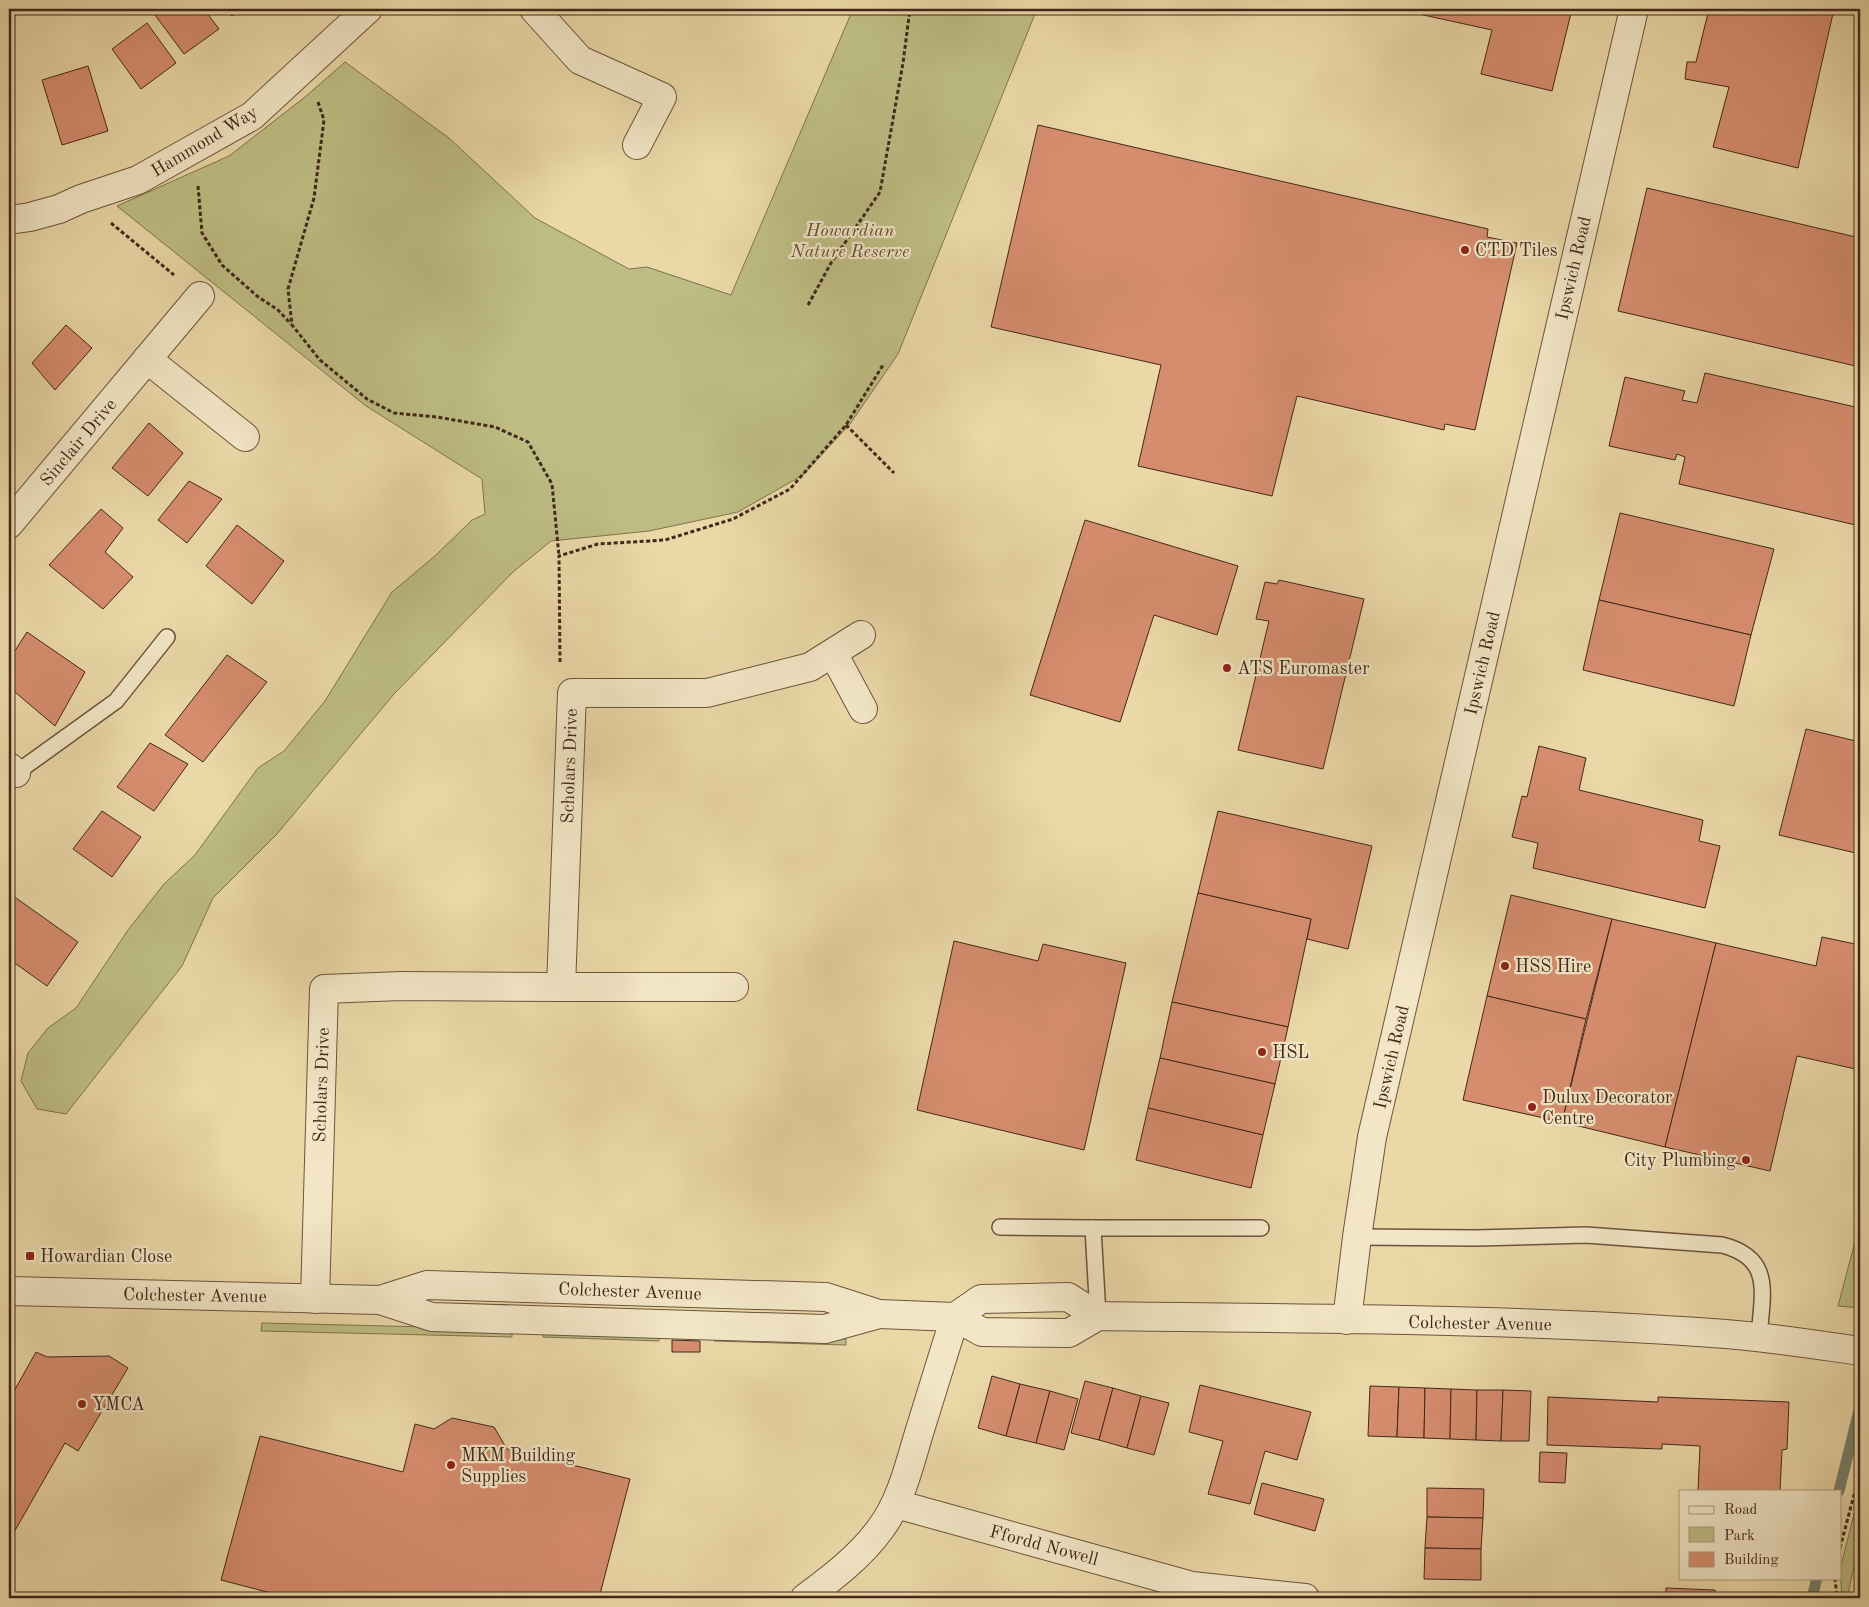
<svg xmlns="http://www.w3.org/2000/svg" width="1869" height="1607" font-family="'Old Standard TT',serif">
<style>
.green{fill:#bdbd83;stroke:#80724e}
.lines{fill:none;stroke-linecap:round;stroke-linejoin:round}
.stream{stroke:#76806c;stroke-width:11}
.building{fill:#d68d6e;stroke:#42271a}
.service-casing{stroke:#6c533d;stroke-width:18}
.minor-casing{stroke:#6c533d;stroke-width:30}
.tertiary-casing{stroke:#6c533d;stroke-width:30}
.path{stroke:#42271a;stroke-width:3;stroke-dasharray:4 2.5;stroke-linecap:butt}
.service{stroke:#f2e6c6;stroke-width:15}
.minor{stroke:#f2e6c6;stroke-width:28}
.tertiary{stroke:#f2e6c6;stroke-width:28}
.poi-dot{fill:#8f2418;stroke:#f2e6c6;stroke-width:2}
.labels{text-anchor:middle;stroke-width:4.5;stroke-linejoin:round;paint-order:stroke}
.street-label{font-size:18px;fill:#42271a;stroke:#f2e6c6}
.park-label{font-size:18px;font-style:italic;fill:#614c34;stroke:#f2e6c6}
.poi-label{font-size:18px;fill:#42271a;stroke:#f2e6c6;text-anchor:start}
</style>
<rect width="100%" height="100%" fill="#ebd8a7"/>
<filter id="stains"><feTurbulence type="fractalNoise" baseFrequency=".004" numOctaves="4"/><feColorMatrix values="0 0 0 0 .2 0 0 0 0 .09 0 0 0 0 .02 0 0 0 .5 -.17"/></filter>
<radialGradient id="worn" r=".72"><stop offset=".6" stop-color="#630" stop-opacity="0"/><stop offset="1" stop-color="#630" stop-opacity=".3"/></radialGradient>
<g class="green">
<polygon points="853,9 1037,9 898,354 850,424 803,475 738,512 649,531 551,541 513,572 394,694 277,834 213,898 182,966 66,1114 37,1109 21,1081 28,1053 48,1028 76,1008 128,930 164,884 195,855 258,768 284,751 325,701 392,592 436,555 472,520 485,514 482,479 366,406 117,206 229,156 305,97 345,62 449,138 535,218 629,269 647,267 731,295"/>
<polygon points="1860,1221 1860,1308 1838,1306 1860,1223"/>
<polygon points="262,1323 512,1329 512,1337 261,1331"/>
<polygon points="542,1331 659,1333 659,1341 543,1337"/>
<polygon points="714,1335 846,1339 846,1345 714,1341"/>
<polygon points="1860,1490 1860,1539 1847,1598 1842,1598 1840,1570"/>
</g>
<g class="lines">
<g class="stream">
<polyline points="1839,1491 1860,1406"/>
<polyline points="1812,1598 1817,1578"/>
</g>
</g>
<g class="building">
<polygon points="163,9 204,9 219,29 184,54 155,15"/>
<polygon points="226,9 240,9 232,16"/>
<polygon points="1396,9 1572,9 1552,91 1481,74 1492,30"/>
<polygon points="1709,9 1834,9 1798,168 1713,147 1729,87 1685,79 1687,62 1696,62"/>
<polygon points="147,23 176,63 141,89 112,49"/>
<polygon points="88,66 108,131 62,145 42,80"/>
<polygon points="1038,125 1488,229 1487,237 1517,243 1475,430 1445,424 1444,430 1297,396 1272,496 1138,466 1161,365 991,327"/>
<polygon points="1647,188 1860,238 1860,367 1618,311"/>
<polygon points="66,325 92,348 55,390 32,363"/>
<polygon points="1705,373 1860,408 1860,526 1679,484 1685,457 1677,454 1675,460 1609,446 1625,377 1685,391 1682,400 1697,403"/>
<polygon points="149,423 183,453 148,496 112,468"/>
<polygon points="189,481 222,499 187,543 158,520"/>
<polygon points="101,509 123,528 105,552 133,577 103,609 49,565"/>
<polygon points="1620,513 1774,549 1751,635 1599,600"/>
<polygon points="1085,520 1238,566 1217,635 1154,615 1120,722 1030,695"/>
<polygon points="237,525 284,561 252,604 206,566"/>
<polygon points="1279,580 1364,599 1323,769 1238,750 1269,621 1256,619 1265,582 1277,584"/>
<polygon points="1599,600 1751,635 1734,706 1583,670"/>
<polygon points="27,632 85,672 55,726 9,687 9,660"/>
<polygon points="227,655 267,682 203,762 165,735"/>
<polygon points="1806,729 1860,742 1860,854 1779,835"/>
<polygon points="150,743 188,764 154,811 117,787"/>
<polygon points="1539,746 1586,758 1579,790 1703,820 1699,841 1720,846 1705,908 1533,868 1538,843 1512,837 1522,796 1527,797"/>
<polygon points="102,811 141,837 112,877 73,849"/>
<polygon points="1218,811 1372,846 1348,949 1307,939 1311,919 1198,893"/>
<polygon points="9,893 78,942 47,986 9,959"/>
<polygon points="1198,893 1311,919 1288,1027 1172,1002"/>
<polygon points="1511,895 1612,919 1586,1019 1487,996"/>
<polygon points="1612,919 1716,943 1665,1147 1562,1122"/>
<polygon points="1822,937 1860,945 1860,1070 1797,1056 1770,1171 1665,1147 1716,943 1816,966"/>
<polygon points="954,941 1038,961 1043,944 1126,963 1084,1150 917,1110"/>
<polygon points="1487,996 1586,1019 1562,1122 1463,1100"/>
<polygon points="1172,1002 1288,1027 1275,1084 1160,1058"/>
<polygon points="1160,1058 1275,1084 1263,1135 1148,1108"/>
<polygon points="1148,1108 1263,1135 1251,1188 1136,1160"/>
<polygon points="672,1340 700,1341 700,1352 672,1352"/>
<polygon points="36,1352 47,1357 109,1356 128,1368 78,1451 65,1443 9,1541 9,1400"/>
<polygon points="992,1376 1020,1384 1006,1436 978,1428"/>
<polygon points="1085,1381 1113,1388 1099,1440 1071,1433"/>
<polygon points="1020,1384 1050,1391 1036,1443 1006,1436"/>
<polygon points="1200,1385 1311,1412 1297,1460 1265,1451 1250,1504 1208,1494 1223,1441 1189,1432"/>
<polygon points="1370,1386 1399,1387 1397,1437 1368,1436"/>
<polygon points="1399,1387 1425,1388 1424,1438 1397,1437"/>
<polygon points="1113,1388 1141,1396 1127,1448 1099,1440"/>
<polygon points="1425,1388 1451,1389 1450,1439 1424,1438"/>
<polygon points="1451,1389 1477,1390 1476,1440 1450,1439"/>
<polygon points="1477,1390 1503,1390 1501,1441 1476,1440"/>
<polygon points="1503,1390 1531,1391 1529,1441 1501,1441"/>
<polygon points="1050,1391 1078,1399 1064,1450 1036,1443"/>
<polygon points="1141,1396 1169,1403 1154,1455 1127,1448"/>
<polygon points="1548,1397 1658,1402 1658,1397 1789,1402 1787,1449 1782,1450 1780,1491 1698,1491 1700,1446 1662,1444 1662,1449 1547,1445"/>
<polygon points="452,1418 494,1427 507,1449 630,1479 599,1598 290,1598 221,1580 260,1436 403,1472 415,1424 434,1429"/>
<polygon points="1540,1452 1567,1453 1565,1483 1539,1482"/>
<polygon points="1262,1483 1324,1499 1315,1531 1254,1514"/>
<polygon points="1427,1488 1484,1489 1483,1518 1427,1517"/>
<polygon points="1427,1517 1483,1518 1481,1549 1425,1548"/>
<polygon points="1425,1548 1481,1549 1481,1580 1424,1579"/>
<polygon points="1666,1588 1715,1590 1715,1598 1666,1598"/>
</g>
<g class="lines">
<defs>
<g id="service">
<polyline points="16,773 116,701 167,637"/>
<polyline points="1000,1227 1093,1228"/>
<path d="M1357 1237 1476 1238 1586 1235 1722 1245C1774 1258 1762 1294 1759 1337"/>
<polyline points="1098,1316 1093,1228 1261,1228"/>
</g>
<g id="minor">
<polyline points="534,9 580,60 662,97 637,145"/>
<polyline points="9,220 30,217 59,209 81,199 138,180 252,116 368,9"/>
<polyline points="147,359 245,437"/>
<polyline points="9,524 200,296"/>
<polyline points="833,653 863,709"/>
<polyline points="9,767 16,773"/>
<polyline points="561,987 734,987"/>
<polyline points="315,1299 324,989 401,986 561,987 572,693 707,693 810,667 861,635"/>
<polyline points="1347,1320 1357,1237 1372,1137 1634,9"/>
<polyline points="896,1504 1192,1586 1305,1598"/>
<path d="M805 1598C832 1578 861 1556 881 1528 901 1501 909 1466 919 1433 931 1395 943 1356 955 1317"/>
</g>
<g id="tertiary">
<polyline points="9,1291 380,1300 432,1317 825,1329 879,1314"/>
<path d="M380 1300 427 1285 826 1297 879 1314 955 1317 982 1332 1069 1333 1098 1316C1303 1319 1508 1318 1712 1333 1762 1336 1811 1344 1860 1351"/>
<polyline points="955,1317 981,1299 1068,1297 1098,1316"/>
</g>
</defs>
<use href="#service" class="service-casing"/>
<use href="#minor" class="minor-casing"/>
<use href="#tertiary" class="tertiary-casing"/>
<g class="path">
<polyline points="318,102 324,120 314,198 288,289 292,325 320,360 367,399 394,413 437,417 495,427 528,442 552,484 559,556"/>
<polyline points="198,186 202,233 222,265 257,296 278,310 291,324"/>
<polyline points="111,223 174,275"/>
<polyline points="808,305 831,263 880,192 903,63 910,9"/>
<polyline points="846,425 894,473"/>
<polyline points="560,662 559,556 598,544 665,540 733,519 790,489 846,425 883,365"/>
<polyline points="1840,1548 1860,1472"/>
<polyline points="1835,1578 1837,1598"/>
</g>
<use href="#service" class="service"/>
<use href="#minor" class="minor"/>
<use href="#tertiary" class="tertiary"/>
</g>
<g class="poi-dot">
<circle cx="1465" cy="250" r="5"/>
<circle cx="1227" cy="668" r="5"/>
<circle cx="1505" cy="966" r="5"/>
<circle cx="1262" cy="1052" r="5"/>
<circle cx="1532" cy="1107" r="5"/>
<circle cx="1746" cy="1160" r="5"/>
<rect x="25" y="1251" width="10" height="10" rx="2.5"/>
<circle cx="82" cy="1404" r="5"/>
<circle cx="451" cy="1465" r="5"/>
</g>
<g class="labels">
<g class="street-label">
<text transform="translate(204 141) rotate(-31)" y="6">Hammond Way</text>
<text transform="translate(1573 268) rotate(-77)" y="6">Ipswich Road</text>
<text transform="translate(78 442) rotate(-50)" y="6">Sinclair Drive</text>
<text transform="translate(1482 663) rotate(-77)" y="6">Ipswich Road</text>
<text transform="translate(569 766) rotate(-88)" y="6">Scholars Drive</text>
<text transform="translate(1391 1057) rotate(-77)" y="6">Ipswich Road</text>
<text transform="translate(321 1085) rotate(-88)" y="6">Scholars Drive</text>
<text transform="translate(630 1291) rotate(2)" y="6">Colchester Avenue</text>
<text transform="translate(195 1295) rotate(1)" y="6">Colchester Avenue</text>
<text transform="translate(1480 1323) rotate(1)" y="6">Colchester Avenue</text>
<text transform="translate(1044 1545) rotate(15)" y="6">Ffordd Nowell</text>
</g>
<g class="park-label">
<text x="850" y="236">Howardian<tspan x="850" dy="21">Nature Reserve</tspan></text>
</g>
<g class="poi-label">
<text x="1475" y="256">CTD Tiles</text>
<text x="1237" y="674">ATS Euromaster</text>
<text x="1515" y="972">HSS Hire</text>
<text x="1272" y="1058">HSL</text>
<text x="1542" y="1103">Dulux Decorator<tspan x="1542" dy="21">Centre</tspan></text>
<text x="1736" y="1166" text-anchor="end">City Plumbing</text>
<text x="40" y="1262">Howardian Close</text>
<text x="92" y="1410">YMCA</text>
<text x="461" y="1461">MKM Building<tspan x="461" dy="21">Supplies</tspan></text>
</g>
</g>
<rect width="1869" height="1607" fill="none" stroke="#ebd8a7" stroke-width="30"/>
<rect x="10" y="10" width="1849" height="1587" fill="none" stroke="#42271a" stroke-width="2.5"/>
<rect x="15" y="15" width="1839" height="1577" fill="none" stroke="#42271a"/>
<rect x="1679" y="1490" width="162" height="90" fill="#f2e6c6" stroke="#ac9a81"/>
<rect x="1689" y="1506" width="25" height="8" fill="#f2e6c6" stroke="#ac9a81"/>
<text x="1724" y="1514" font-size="15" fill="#42271a">Road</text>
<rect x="1689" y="1527" width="25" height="15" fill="#bdbd83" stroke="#ac9a81"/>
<text x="1724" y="1540" font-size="15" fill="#42271a">Park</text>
<rect x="1689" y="1552" width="25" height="15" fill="#d68d6e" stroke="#ac9a81"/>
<text x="1724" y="1564" font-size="15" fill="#42271a">Building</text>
<rect width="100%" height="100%" filter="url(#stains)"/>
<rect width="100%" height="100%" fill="url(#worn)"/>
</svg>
